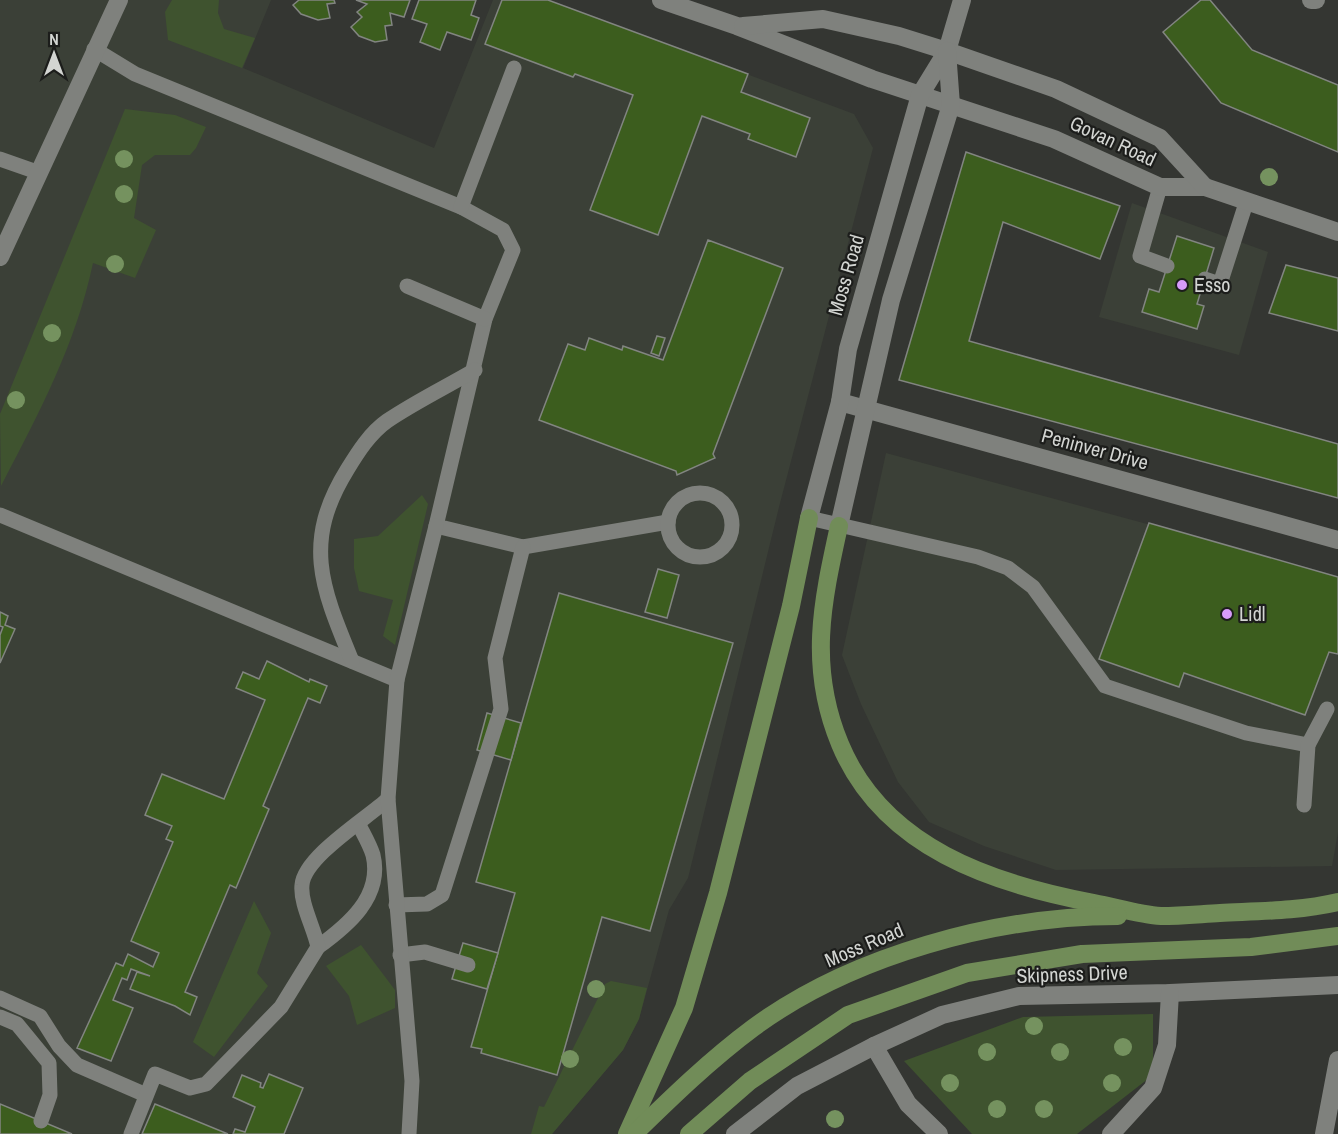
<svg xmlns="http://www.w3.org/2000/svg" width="1338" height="1134" font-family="'Archivo Narrow',sans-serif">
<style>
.built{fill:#3b4037}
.green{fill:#3f532f}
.building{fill:#3c5d1e;stroke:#828581;stroke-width:1.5}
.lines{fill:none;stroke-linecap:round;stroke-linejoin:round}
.lane{stroke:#7f817d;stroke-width:15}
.street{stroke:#7f817d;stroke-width:18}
.secondary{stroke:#7f817d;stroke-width:18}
.primary{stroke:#718c58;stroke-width:18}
.tree{fill:#75925f}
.poi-dot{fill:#d79bf9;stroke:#1c1d1b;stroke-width:2}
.labels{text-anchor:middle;stroke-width:4.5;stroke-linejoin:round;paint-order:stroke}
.street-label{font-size:20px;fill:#d3d5d2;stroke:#1c1d1b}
.poi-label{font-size:20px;fill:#d3d5d2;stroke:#1c1d1b;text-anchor:start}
</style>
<rect width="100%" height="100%" fill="#343632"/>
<g class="built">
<polygon points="0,0 271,0 243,68 434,148 493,0 548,0 854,114 873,148 779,507 688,878 669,910 639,1019 623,1050 552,1134 0,1134"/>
<polygon points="1132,203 1268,252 1239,355 1099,317"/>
<polygon points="886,453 1338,576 1338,832 1332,866 1056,870 984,846 929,822 898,782 861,704 842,655"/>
</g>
<g class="green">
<polygon points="172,0 219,0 218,13 224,29 255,38 242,68 168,40 165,12"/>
<path d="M125 109 175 115 206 127 196 148 190 155H155L142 165 134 218 156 230 135 278 93 263C76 344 39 413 1 486L0 414Z"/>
<polygon points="422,495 428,504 395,645 383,636 393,600 359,591 354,568 354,539 378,536"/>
<polygon points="254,901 271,933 257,973 268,986 214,1057 193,1042"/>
<polygon points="361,945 395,990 395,1008 357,1025 349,996 326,966"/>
<polygon points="611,981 647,988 639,1019 623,1050 552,1134 531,1134 539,1106 544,1107 605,984"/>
<polygon points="1153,1014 1153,1075 1077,1134 972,1134 904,1061 1023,1017"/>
</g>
<g class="building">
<polygon points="299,0 334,0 335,3 327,4 330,18 318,20 301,14 293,5"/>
<polygon points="356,0 410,0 404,17 390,13 392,25 385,26 387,40 375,42 359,36 351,27 362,17 357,12 367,4"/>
<polygon points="419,0 476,0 471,15 479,18 471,40 447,32 440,50 420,42 427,24 412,19"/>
<polygon points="502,0 548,0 748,74 741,92 810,118 796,157 748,139 750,134 702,116 658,235 590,210 633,95 575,74 573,77 485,44"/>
<polygon points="1201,0 1210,0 1252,50 1338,85 1338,152 1221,103 1163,32"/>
<polygon points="966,152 1120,206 1100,259 1003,222 969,341 1338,444 1338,498 899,380"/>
<polygon points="1177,236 1214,248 1197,304 1204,306 1197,329 1142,312 1149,289 1159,292"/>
<polygon points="708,240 783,268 713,454 715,458 677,475 676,471 539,420 568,344 585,350 589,338 622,350 623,346 663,360"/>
<polygon points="1286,265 1338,278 1338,331 1269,313"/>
<polygon points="657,336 665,338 659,356 651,353"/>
<polygon points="1149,523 1338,577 1338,654 1329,652 1305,715 1184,673 1179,687 1099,659"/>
<polygon points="658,569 679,575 667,618 645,612"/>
<polygon points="559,593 733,643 650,931 602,917 557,1075 481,1053 482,1049 471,1047 515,893 476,882"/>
<polygon points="0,612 8,616 5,625 15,629 0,663 0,635 3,627 0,626"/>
<polygon points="267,661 309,682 310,679 327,686 320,703 308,698 263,806 269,809 236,888 230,885 185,992 197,997 190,1015 175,1006 130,989 137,972 150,976 131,969 127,980 122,978 113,1000 133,1008 111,1061 77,1048 116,963 123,966 128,954 153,967 159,953 131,941 173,842 166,839 172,826 145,815 162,774 224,799 265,700 236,688 243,672 259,679"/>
<polygon points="487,713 521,723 511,760 477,750"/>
<polygon points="463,943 498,953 487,989 452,979"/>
<polygon points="269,1074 303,1088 284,1134 233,1134 235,1129 245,1132 255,1107 233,1097 242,1075 261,1083 260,1087 263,1088"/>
<polygon points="0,1104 72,1134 0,1134"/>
<polygon points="155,1104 228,1134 142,1134"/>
</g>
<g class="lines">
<g class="lane">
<polyline points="94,49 135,74 461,207 503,230 513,250 485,319 436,526 523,547 668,522"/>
<polyline points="0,159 37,172"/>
<polyline points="1160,187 1140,256 1167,266"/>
<polyline points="461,207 514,68"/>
<polyline points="1205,279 1220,284 1246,203"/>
<polyline points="407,286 485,319"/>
<circle cx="700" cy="525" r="32"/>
<polyline points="0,515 397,680"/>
<polyline points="809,518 978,557 1008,568 1033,587 1105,686 1246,733 1308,745"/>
<path d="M352 661C322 588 302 543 347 470 358 452 370 433 387 421 415 402 446 387 475 370"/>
<polyline points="1304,805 1308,745 1327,709"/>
<polyline points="396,905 427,904 442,895 501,709 495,658 523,547"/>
<path d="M318 947C347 926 383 897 373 855 370 845 364 835 359 825"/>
<polyline points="400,955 425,952 468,965"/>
<polyline points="0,998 40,1016 59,1046 77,1065 146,1095"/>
<polyline points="0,1017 17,1024 49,1063 50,1095 41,1121"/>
<path d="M131 1134 155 1074 190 1088 206 1084 281 1007 318 947C314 928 300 903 302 885 304 857 366 819 388 799"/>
<polyline points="409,1134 412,1081 388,799 397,680 436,526"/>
</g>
<g class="street">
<polyline points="1311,0 1316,0"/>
<polyline points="947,51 962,0"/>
<polyline points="0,257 119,0"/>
<polyline points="840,402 1338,540"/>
<polyline points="874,1046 908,1104 939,1134"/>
<polyline points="735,1134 797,1086 874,1046 942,1015 1019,996 1170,993 1338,985"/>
<polyline points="1111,1134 1153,1088 1167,1045 1170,993"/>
<polyline points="1324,1134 1338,1060"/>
</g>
<g class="secondary">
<polyline points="661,0 737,26 872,79 1054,139 1160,187 1205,187 1338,232"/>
<polyline points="743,26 823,19 899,36 947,51 1056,89 1160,138 1205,187"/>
<polyline points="809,518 840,402 848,349 920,95 947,51"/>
<polyline points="839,526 891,300 951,105 947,51"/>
</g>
<g class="primary">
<path d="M839 526C822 603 808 667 840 744 883 848 993 884 1094 903 1116 907 1139 915 1161 916 1181 916 1201 914 1220 913 1259 911 1300 911 1338 902"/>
<polyline points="627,1134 684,1008 718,893 791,606 809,518"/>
<path d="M634 1134C672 1097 710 1060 753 1028 852 955 997 916 1118 916"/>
<polyline points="689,1134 750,1081 848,1015 967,973 1082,954 1251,947 1338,936"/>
</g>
</g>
<g class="tree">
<circle cx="124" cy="159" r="9"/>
<circle cx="1269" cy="177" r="9"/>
<circle cx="124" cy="194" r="9"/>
<circle cx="115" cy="264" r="9"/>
<circle cx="52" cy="333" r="9"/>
<circle cx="16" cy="400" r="9"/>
<circle cx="596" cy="989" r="9"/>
<circle cx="1034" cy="1026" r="9"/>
<circle cx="1123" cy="1047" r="9"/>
<circle cx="987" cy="1052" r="9"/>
<circle cx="1060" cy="1052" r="9"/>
<circle cx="570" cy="1059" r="9"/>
<circle cx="950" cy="1083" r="9"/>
<circle cx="1112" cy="1083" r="9"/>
<circle cx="997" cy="1109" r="9"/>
<circle cx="1044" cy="1109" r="9"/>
<circle cx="835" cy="1119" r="9"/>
</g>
<g class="poi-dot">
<circle cx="1182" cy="285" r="6"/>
<circle cx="1227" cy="614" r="6"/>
</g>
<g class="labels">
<g class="street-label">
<text transform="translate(1113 141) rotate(25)" y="7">Govan Road</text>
<text transform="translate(846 275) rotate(-74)" y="7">Moss Road</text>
<text transform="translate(1095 449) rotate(15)" y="7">Peninver Drive</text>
<text transform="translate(864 945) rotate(-23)" y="7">Moss Road</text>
<text transform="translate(1072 974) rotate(-2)" y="7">Skipness Drive</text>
</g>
<g class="poi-label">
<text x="1194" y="292">Esso</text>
<text x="1239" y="621">Lidl</text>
</g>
</g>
<g transform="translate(54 54)" stroke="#1c1d1b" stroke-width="4.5" paint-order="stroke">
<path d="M0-4.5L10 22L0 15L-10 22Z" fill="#d3d5d2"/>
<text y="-9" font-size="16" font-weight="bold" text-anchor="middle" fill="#d3d5d2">N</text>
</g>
</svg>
